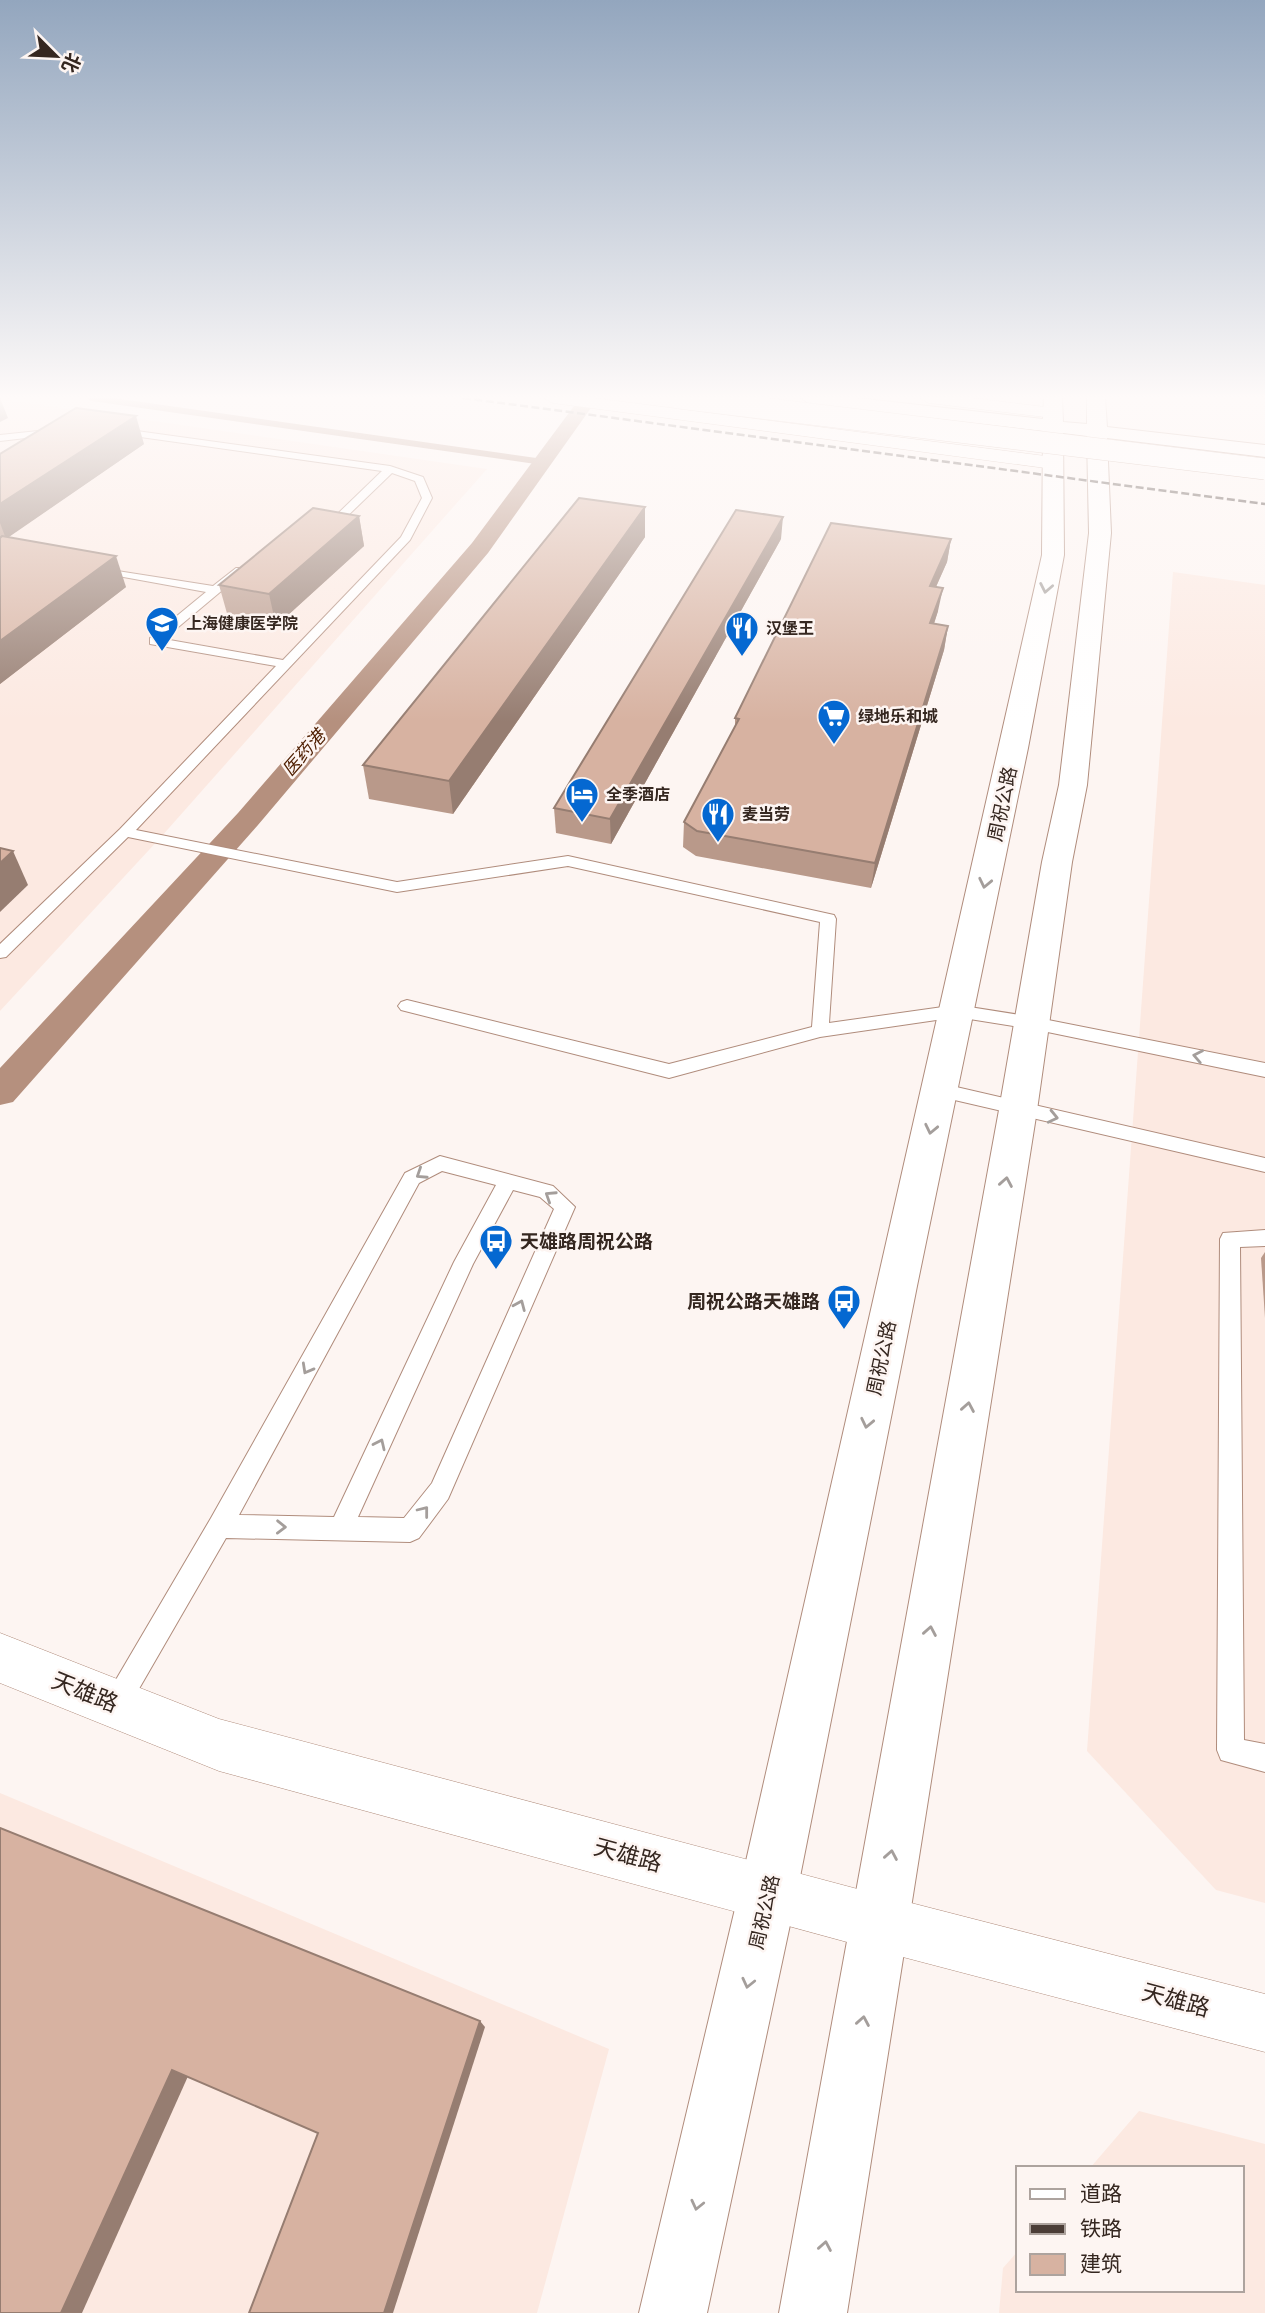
<svg xmlns="http://www.w3.org/2000/svg" width="1265" height="2313" font-family="'Open Sans','Noto Sans SC',sans-serif">
<style>
.built{fill:#fce9e1}
.lines{fill:none;stroke-linecap:round;stroke-linejoin:round}
.stream{stroke:#b5907e;stroke-width:6}
.canal{fill:#b5907e;fill-rule:evenodd}
.lane-casing{stroke:#b08c7c;stroke-width:2}
.street-casing{stroke:#b08c7c;stroke-width:1}
.secondary-casing{stroke:#b08c7c;stroke-width:2}
.lane{fill:#fff;fill-rule:evenodd}
.street{fill:#fff;fill-rule:evenodd}
.secondary{fill:#fff;fill-rule:evenodd}
.rail{stroke:#4b3d37;stroke-width:2.5;stroke-dasharray:8 3.5;stroke-linecap:butt}
.highway-bridge-casing{stroke:#b08c7c;stroke-width:22;stroke-linecap:butt}
.highway-bridge{stroke:#fff;stroke-width:21}
.wall{fill:#b9998a}
.shaded-wall{fill:#967d71}
.building{fill:#d7b2a1;stroke:#967d71;stroke-width:2}
.oneway{stroke:#a49e9b}
.labels{text-anchor:middle;stroke-width:5;stroke-linejoin:round;paint-order:stroke}
.far-poi-label{font-size:16px;font-weight:bold;fill:#352720;stroke:#fdf5f2;text-anchor:start}
.far-water-label{font-size:18px;font-style:italic;fill:#502003;stroke:#fdf5f2}
.street-label{font-size:19px;fill:#352720;stroke:#fdf5f2}
.poi-label{font-size:19px;font-weight:bold;fill:#352720;stroke:#fdf5f2;text-anchor:start}
.near-street-label{font-size:23px;fill:#352720;stroke:#fdf5f2}
</style>
<rect width="100%" height="100%" fill="#fdf5f2"/>
<g class="built">
<polygon points="0,399 487,469 161,837 0,1011"/>
<polygon points="1173,572 1265,585 1265,1903 1216,1890 1087,1751"/>
<polygon points="0,1793 609,2049 537,2313 0,2313"/>
<polygon points="1139,2111 1265,2144 1265,2313 999,2313 1003,2268 1018,2251 1018,2290 1242,2290 1242,2168 1090,2168"/>
</g>
<g class="lines">
<polyline class="stream" points="92,398 543,462"/>
<polygon class="canal" points="580,398 598,398 488,553 258,825 13,1102 0,1105 0,1068 238,813 472,543"/>
<defs>
<g id="lane">
<polygon points="115,428 390,466 423,477 432,498 410,540 136,830 397,882 568,856 834,915 836,919 829,1023 957,1005 1033,1017 1265,1063 1265,1077 1033,1029 957,1017 820,1037 669,1078 401,1010 398,1006 401,1002 407,1000 669,1064 812,1027 820,922 568,866 397,892 128,837 6,957 0,958 0,944 120,829 276,666 150,644 150,638 206,592 96,572 92,571 92,567 213,586 236,568 244,568 244,572 164,639 283,660 401,537 422,498 415,481 392,473 335,528 320,530 320,526 327,524 382,471 112,433 110,431"/>
<polygon points="57,429 60,430 60,434 0,441 0,435"/>
<polygon points="939,1083 1265,1158 1265,1172 933,1095 930,1090 933,1085"/>
<path d="M440 1156 553 1186 575 1207 448 1499 419 1538 410 1542 226 1538 125 1713 116 1717 107 1713 103 1704 107 1695 211 1518 405 1173ZM442 1171 496 1185 454 1262 334 1517 239 1515 419 1183ZM513 1190 540 1197 554 1209 432 1483 404 1518 358 1517 473 1264Z"/>
<polygon points="1265,1230 1265,1246 1240,1247 1244,1740 1265,1744 1265,1772 1221,1760 1217,1750 1220,1239 1223,1233"/>
</g>
<g id="street">
<polygon points="544,398 593,398 1053,457 1063,463 1053,469 553,403"/>
<polygon points="920,398 972,398 1053,408 1062,413 1053,418 929,403"/>
<polygon points="0,1633 219,1719 880,1895 1265,1994 1265,2052 880,1951 219,1771 0,1683"/>
</g>
<polygon id="secondary" points="801,398 857,398 1043,419 1044,398 1062,398 1063,422 1087,424 1087,398 1105,398 1107,427 1265,445 1265,457 1107,438 1111,533 1087,785 1072,862 1037,1110 847,2313 779,2313 999,1110 1042,862 1059,785 1089,533 1087,436 1063,433 1064,555 1028,748 917,1286 797,1892 707,2313 639,2313 739,1892 1042,555 1043,431 810,404"/>
</defs>
<use href="#lane" class="lane-casing"/>
<use href="#street" class="street-casing"/>
<use href="#secondary" class="secondary-casing"/>
<use href="#lane" class="lane"/>
<use href="#street" class="street"/>
<use href="#secondary" class="secondary"/>
<polyline class="rail" points="463,398 1265,504"/>
<defs>
<polyline id="highway-bridge" points="679,398 1265,469"/>
</defs>
<use href="#highway-bridge" class="highway-bridge-casing"/>
<use href="#highway-bridge" class="highway-bridge"/>
</g>
<g class="wall">
<polygon points="144,444 8,537 126,587 0,684 0,454"/>
<polygon points="645,507 645,537 453,814 369,799 363,765"/>
<polygon points="359,516 364,546 276,626 228,617 219,585"/>
<polygon points="781,539 611,844 556,833 554,808"/>
<polygon points="951,539 947,562 936,587 938,611 934,624 948,626 944,650 871,888 696,856 683,847 684,822 735,726 735,718"/>
<polygon points="1265,1252 1265,1318 1261,1258"/>
</g>
<g class="shaded-wall">
<polygon points="0,398 8,418 0,422"/>
<polygon points="136,416 144,444 6,539 0,523 0,504"/>
<polygon points="645,507 645,537 453,814 449,781"/>
<polygon points="359,516 364,546 276,626 269,594"/>
<polygon points="783,517 781,539 611,844 610,819"/>
<polygon points="951,539 947,562 926,609 930,586"/>
<polygon points="116,556 126,587 0,684 0,641"/>
<polygon points="943,588 938,611 926,647 930,623"/>
<polygon points="948,626 944,650 871,888 875,863"/>
<polygon points="13,851 28,885 0,912 0,863"/>
<polygon points="480,2021 485,2027 393,2313 384,2313"/>
<polygon points="172,2070 189,2074 82,2313 61,2313"/>
</g>
<g class="building">
<polygon points="76,408 136,416 0,504 0,454"/>
<polygon points="579,498 645,507 449,781 363,765"/>
<polygon points="313,508 359,516 269,594 219,585"/>
<polygon points="736,510 783,517 610,819 554,808"/>
<polygon points="831,523 951,539 930,586 943,588 930,623 948,626 875,863 697,831 684,822 739,719 735,718"/>
<polygon points="2,536 116,556 0,641 0,538"/>
<polygon points="0,848 13,851 0,863"/>
<polygon points="0,1828 480,2021 384,2313 249,2313 318,2133 172,2070 61,2313 0,2313"/>
</g>
<defs><path id="oneway-chevron" d="M-2-3.5L2.5 0L-2 3.5" fill="none" stroke-width="1.6" stroke-linecap="round" stroke-linejoin="round" transform="scale(1.75)"/></defs>
<g class="oneway">
<use href="#oneway-chevron" transform="translate(1046 588) rotate(101)"/>
<use href="#oneway-chevron" transform="translate(985 883) rotate(102)"/>
<use href="#oneway-chevron" transform="translate(1198 1056) rotate(-169)"/>
<use href="#oneway-chevron" transform="translate(1053 1117) rotate(13)"/>
<use href="#oneway-chevron" transform="translate(931 1129) rotate(102)"/>
<use href="#oneway-chevron" transform="translate(421 1174) rotate(147)"/>
<use href="#oneway-chevron" transform="translate(1006 1182) rotate(-80)"/>
<use href="#oneway-chevron" transform="translate(550 1196) rotate(-147)"/>
<use href="#oneway-chevron" transform="translate(520 1305) rotate(-67)"/>
<use href="#oneway-chevron" transform="translate(307 1369) rotate(119)"/>
<use href="#oneway-chevron" transform="translate(968 1407) rotate(-80)"/>
<use href="#oneway-chevron" transform="translate(867 1423) rotate(102)"/>
<use href="#oneway-chevron" transform="translate(380 1444) rotate(-65)"/>
<use href="#oneway-chevron" transform="translate(424 1511) rotate(-52)"/>
<use href="#oneway-chevron" transform="translate(281 1527) rotate(1)"/>
<use href="#oneway-chevron" transform="translate(930 1631) rotate(-80)"/>
<use href="#oneway-chevron" transform="translate(891 1855) rotate(-80)"/>
<use href="#oneway-chevron" transform="translate(748 1983) rotate(103)"/>
<use href="#oneway-chevron" transform="translate(863 2021) rotate(-80)"/>
<use href="#oneway-chevron" transform="translate(697 2205) rotate(103)"/>
<use href="#oneway-chevron" transform="translate(825 2246) rotate(-80)"/>
</g>
<linearGradient id="sky" x2="0" y2="1"><stop stop-color="#93a6be"/><stop offset="0.55" stop-color="#fefaf9"/><stop offset="1" stop-color="#fefaf9" stop-opacity="0"/></linearGradient>
<rect width="1265" height="722" fill="url(#sky)"/>
<defs>
<symbol id="university-pin" viewBox="-11 -11 22 30"><path d="M0 17L-7.5 6A9.5 9.5 0 1 1 7.5 6Z" fill="#0568d1" stroke="#fdf5f2"/><path d="M0-5L7-2L0 1L-7-2ZM-4 1L0 2.5L4 1V4Q0 6-4 4Z" fill="#fff"/></symbol>
<symbol id="restaurant-pin" viewBox="-11 -11 22 30"><path d="M0 17L-7.5 6A9.5 9.5 0 1 1 7.5 6Z" fill="#0568d1" stroke="#fdf5f2"/><path d="M-5-6h1v4h1v-4h1v4h1v-4h1v5L-1.5 .5V6h-2V.5L-5-1ZM5-6V6H3V1.5H1.5Q1.5-4 5-6Z" fill="#fff"/></symbol>
<symbol id="supermarket-pin" viewBox="-11 -11 22 30"><path d="M0 17L-7.5 6A9.5 9.5 0 1 1 7.5 6Z" fill="#0568d1" stroke="#fdf5f2"/><path d="M-6-5.5h2.5l.6 2H6L4.5 2H-2.5L-4.4-4H-6ZM-1.5 3.2a1.3 1.3 0 1 0 .1 0ZM3 3.2a1.3 1.3 0 1 0 .1 0Z" fill="#fff"/></symbol>
<symbol id="hotel-pin" viewBox="-11 -11 22 30"><path d="M0 17L-7.5 6A9.5 9.5 0 1 1 7.5 6Z" fill="#0568d1" stroke="#fdf5f2"/><path d="M-6-4.5h1.5V1H6V5H4.5V3h-9V5H-6ZM-4 0a1.8 1.8 0 1 1 3.6 0ZM.5 0V-2.5h3Q6-2.5 6 0Z" fill="#fff"/></symbol>
<symbol id="bus-pin" viewBox="-11 -11 22 30"><path d="M0 17L-7.5 6A9.5 9.5 0 1 1 7.5 6Z" fill="#0568d1" stroke="#fdf5f2"/><path d="M-5-6H5V4H4V6H2V4H-2V6H-4V4H-5ZM-3.5-4V0h7V-4ZM-3.5 1.2v1.5H-2V1.2ZM2 1.2v1.5H3.5V1.2Z" fill="#fff"/></symbol>
</defs>
<g fill-rule="evenodd">
<use href="#university-pin" x="143" y="604" width="38" height="52"/>
<use href="#restaurant-pin" x="723" y="609" width="38" height="52"/>
<use href="#supermarket-pin" x="815" y="697" width="38" height="52"/>
<use href="#hotel-pin" x="563" y="775" width="38" height="52"/>
<use href="#restaurant-pin" x="699" y="795" width="38" height="52"/>
<use href="#bus-pin" x="477" y="1222" width="38" height="52"/>
<use href="#bus-pin" x="825" y="1282" width="38" height="52"/>
</g>
<g class="labels">
<g class="far-poi-label">
<text x="186" y="629">上海健康医学院</text>
<text x="766" y="634">汉堡王</text>
<text x="858" y="722">绿地乐和城</text>
<text x="606" y="800">全季酒店</text>
<text x="742" y="820">麦当劳</text>
</g>
<g class="far-water-label">
<text transform="translate(304 753) rotate(-49)" y="6">医药港</text>
</g>
<g class="street-label">
<text transform="translate(1002 804) rotate(-78)" y="7">周祝公路</text>
<text transform="translate(881 1358) rotate(-78)" y="7">周祝公路</text>
<text transform="translate(764 1912) rotate(-77)" y="7">周祝公路</text>
</g>
<g class="poi-label">
<text x="520" y="1248">天雄路周祝公路</text>
<text x="820" y="1308" text-anchor="end">周祝公路天雄路</text>
</g>
<g class="near-street-label">
<text transform="translate(85 1692) rotate(22)" y="8">天雄路</text>
<text transform="translate(628 1855) rotate(15)" y="8">天雄路</text>
<text transform="translate(1176 2000) rotate(15)" y="8">天雄路</text>
</g>
</g>
<rect x="1016" y="2166" width="228" height="126" fill="#fdf5f2" stroke="#ada39e" stroke-width="2"/>
<rect x="1030" y="2189" width="35" height="10" fill="#ffffff" stroke="#ada39e" stroke-width="2"/>
<text x="1080" y="2201" font-size="21" fill="#352720">道路</text>
<rect x="1030" y="2224" width="35" height="10" fill="#4b3d37" stroke="#ada39e" stroke-width="2"/>
<text x="1080" y="2236" font-size="21" fill="#352720">铁路</text>
<rect x="1030" y="2254" width="35" height="21" fill="#d7b2a1" stroke="#ada39e" stroke-width="2"/>
<text x="1080" y="2271" font-size="21" fill="#352720">建筑</text>
<g transform="translate(56 56) rotate(114)" stroke="#fdf5f2" stroke-width="5" paint-order="stroke">
<path d="M0-5L12 26L0 18L-12 26Z" fill="#352720"/>
<text y="-10" font-size="19" font-weight="bold" text-anchor="middle" fill="#352720">北</text>
</g>
</svg>
